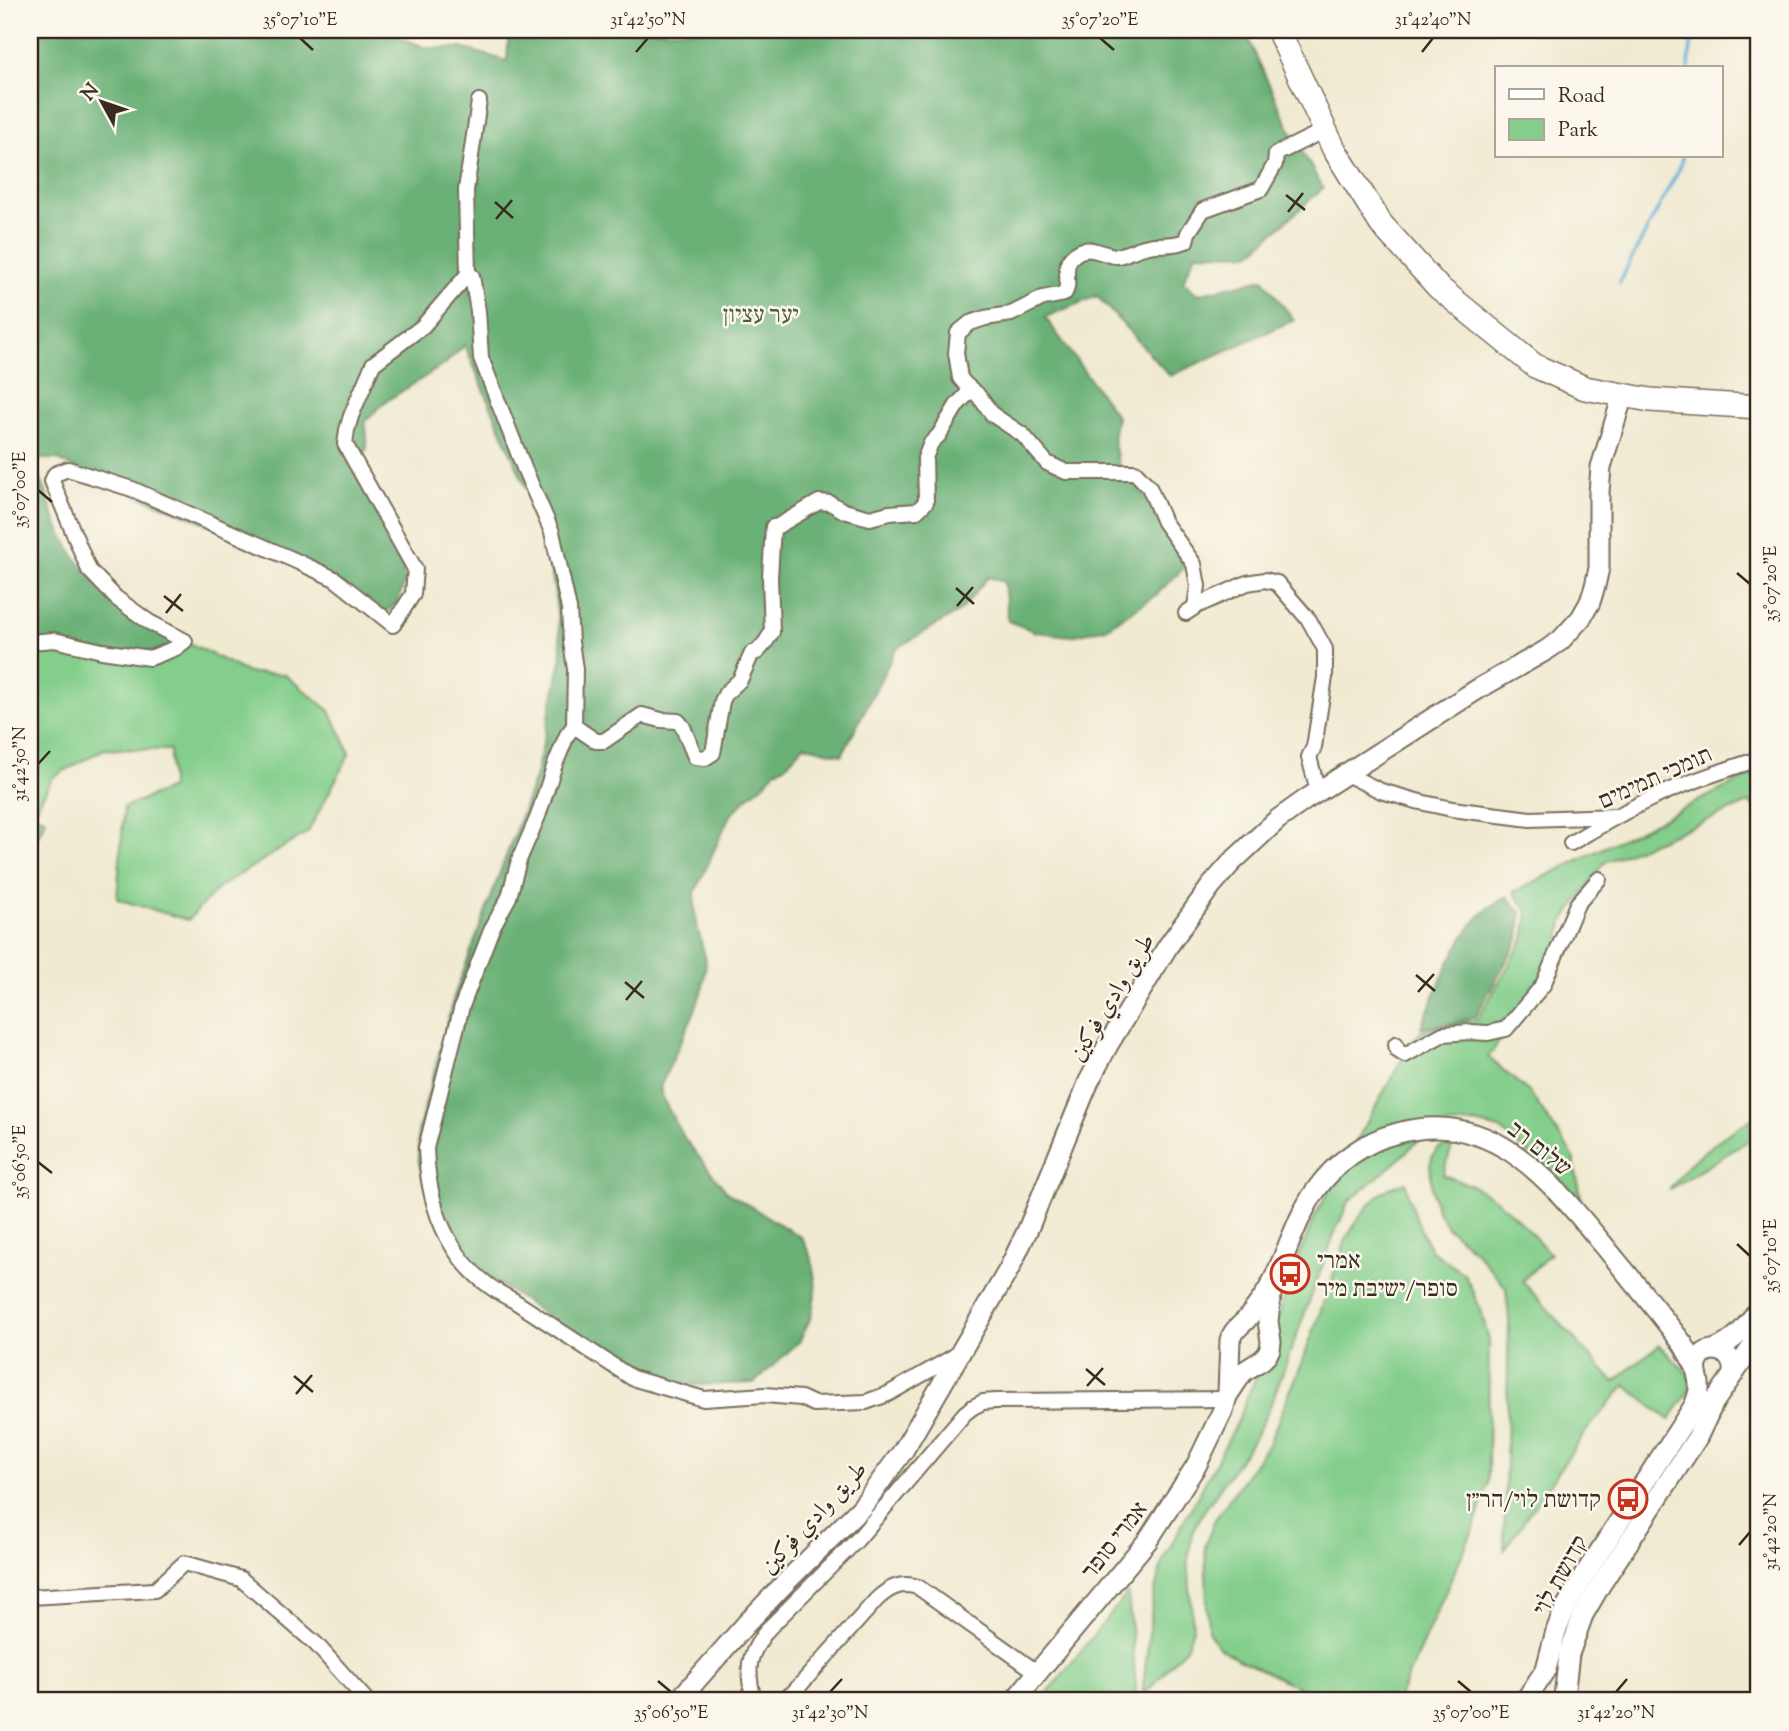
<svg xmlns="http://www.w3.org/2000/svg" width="1789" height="1731" font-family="'Sorts Mill Goudy',Amiri,'Frank Ruhl Libre',serif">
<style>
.green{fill:#83ce8b;stroke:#5f7c54;stroke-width:2}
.forest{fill:#6ab177;stroke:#526e4a;stroke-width:2}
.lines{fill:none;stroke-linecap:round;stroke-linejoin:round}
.stream{stroke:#5dadd7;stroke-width:3.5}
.minor-casing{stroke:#7a6d5d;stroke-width:18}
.tertiary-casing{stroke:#7a6d5d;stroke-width:23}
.primary-casing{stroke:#7a6d5d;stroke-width:26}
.minor{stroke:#fff;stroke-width:14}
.tertiary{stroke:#fff;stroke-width:19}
.primary{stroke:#fff;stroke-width:23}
.ticks{fill:none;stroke:#3b2a1e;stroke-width:2.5}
.labels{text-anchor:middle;stroke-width:5;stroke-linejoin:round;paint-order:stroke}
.park-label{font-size:24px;fill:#515b3f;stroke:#fbf7ec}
.street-label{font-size:24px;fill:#3b2a1e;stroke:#fbf7ec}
.poi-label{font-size:24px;fill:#3b2a1e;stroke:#fbf7ec;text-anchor:start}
.neatline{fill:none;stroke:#3b2a1e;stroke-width:2.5}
.ticks-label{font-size:18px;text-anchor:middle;fill:#3b2a1e}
</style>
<rect width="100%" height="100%" fill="#fbf7ec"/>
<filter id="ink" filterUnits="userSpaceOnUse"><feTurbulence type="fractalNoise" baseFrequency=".0143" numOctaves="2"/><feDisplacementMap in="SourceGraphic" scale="14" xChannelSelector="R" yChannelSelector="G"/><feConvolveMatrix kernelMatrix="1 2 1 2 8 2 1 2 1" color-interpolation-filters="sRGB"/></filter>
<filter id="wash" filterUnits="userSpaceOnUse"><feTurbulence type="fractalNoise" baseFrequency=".00686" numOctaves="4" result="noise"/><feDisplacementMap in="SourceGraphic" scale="28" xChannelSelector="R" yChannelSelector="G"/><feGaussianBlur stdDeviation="1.57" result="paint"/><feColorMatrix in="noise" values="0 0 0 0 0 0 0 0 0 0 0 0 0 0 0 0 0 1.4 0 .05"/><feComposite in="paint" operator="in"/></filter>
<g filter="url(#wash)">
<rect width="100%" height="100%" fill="#f0ead1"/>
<g class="green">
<polygon points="185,641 248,673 284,674 330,711 350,753 308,832 218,888 188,920 117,899 124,807 171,788 170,750 104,749 53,777 33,814 46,819 30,852 30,642"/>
<polygon points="1759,774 1759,811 1749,803 1605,862 1563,922 1559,945 1521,1011 1488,1057 1530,1093 1573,1156 1581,1198 1500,1129 1475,1123 1449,1125 1422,1137 1398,1160 1349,1201 1335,1232 1269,1409 1255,1437 1204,1511 1192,1533 1188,1560 1193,1629 1186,1648 1142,1697 1153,1597 1164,1558 1235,1427 1270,1343 1295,1265 1315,1216 1408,1048 1422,1030 1477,1020 1524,939 1528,912 1514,892 1749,776"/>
<polygon points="1759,1114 1759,1134 1669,1190 1689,1164 1720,1139"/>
<path d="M1453 1143 1443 1175C1459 1180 1475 1186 1489 1195 1512 1211 1531 1233 1550 1254L1522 1281 1614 1382 1659 1345 1690 1376V1390L1669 1420 1625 1385 1586 1431 1504 1550 1509 1321 1506 1288 1476 1252 1447 1227 1436 1208 1432 1188 1430 1165 1433 1155 1439 1148Z"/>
<polygon points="1406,1182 1408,1195 1422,1233 1431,1250 1465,1275 1481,1310 1489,1341 1488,1484 1474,1528 1397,1701 1328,1701 1238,1659 1220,1648 1208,1631 1205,1546 1214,1521 1269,1443 1302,1363 1347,1237 1363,1212 1379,1195 1390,1188"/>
<polygon points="1128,1592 1137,1701 1041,1701"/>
</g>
<g class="forest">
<path d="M30 30H382L426 48H462L507 61 509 30H1244L1291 132 1323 188 1250 254 1196 253 1183 281 1197 294 1263 279 1294 320 1170 376 1097 296 1045 317 1117 417 1113 438 1119 466 1128 469 1178 552 1184 568 1156 595 1106 628 1071 636 1037 632 1008 621 1004 582 988 577 961 610 896 649 842 755 804 745 785 766 776 770 765 783 749 796 729 817 694 895 696 922 706 961 703 987 694 1013 660 1087 664 1101 685 1139 727 1192 802 1238 812 1260 816 1289 811 1317 799 1342 754 1383 696 1385 653 1379 621 1365 467 1263 424 1183 418 1158V1132L454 997 536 775 562 656 554 585 541 523 465 345 445 364 385 402 365 421C369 446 369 450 355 471L400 556 405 581 397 603 387 611 374 613 306 564 79 471 57 459H32L46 492 58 527 75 558 95 582 185 641 150 658 30 642Z"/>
<path d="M1507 896 1521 913 1519 939 1475 1017 1453 1023 1421 1027C1438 989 1455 935 1489 908 1495 904 1501 900 1507 896Z"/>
</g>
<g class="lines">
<g class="stream">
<polyline points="1689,68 1691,45 1698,30"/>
<polyline points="1619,283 1681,165 1682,156"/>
</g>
</g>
</g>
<g filter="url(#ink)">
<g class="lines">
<defs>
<g id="minor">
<path d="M479 101 466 190 468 274 472 276 478 311 481 358 524 468 552 532 569 609 571 642 575 669 574 726 567 735 554 767 538 816 519 860 509 897 492 928 462 1006 426 1148C428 1212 452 1271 513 1300L632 1378 704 1399 765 1395 801 1398 814 1404 866 1402 888 1394 958 1354"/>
<polyline points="1194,607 1247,583 1265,580 1277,583 1309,620 1325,649 1325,677 1314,747 1309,757 1318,791"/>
<path d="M1186 613 1195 607 1198 586 1194 564 1164 522 1149 487 1135 472H1066L1047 463 1023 435 993 415 977 394 966 385 960 378 956 353 958 333 970 323 985 318 1011 314 1043 298 1064 294C1072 283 1062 268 1071 258 1087 240 1102 256 1117 256 1122 256 1128 252 1133 251 1139 248 1147 246 1154 245 1167 244 1173 246 1186 241L1188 233 1203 210 1261 189 1275 164 1276 154 1325 130"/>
<polyline points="30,642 54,640 102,651 150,658 176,648 185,641 149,622 116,598 89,570 52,481 55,474 68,469 132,489 294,560 335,579 393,625 413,594 415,569 345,444 347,430 351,416 373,364 423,326 468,274"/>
<polyline points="574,726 596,741 604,741 642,715 661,720 678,721 683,727 695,757 705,758 713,753 722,701 726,693 740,680 752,653 757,652 765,643 772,632 770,577 773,527 778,526 819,502 830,503 844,511 870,518 889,513 917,511 926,502 925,458 931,443 939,435 957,405 971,390"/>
<polyline points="1346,774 1381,791 1420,802 1452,809 1530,819 1616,816"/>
<path d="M1571 843C1600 826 1627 809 1657 796 1690 781 1725 770 1759 759"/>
<polyline points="1396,1044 1397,1050 1405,1055 1443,1034 1470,1032 1488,1033 1506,1029 1543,985 1577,904 1599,879"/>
<polyline points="30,1597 155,1590 184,1563 241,1579 316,1644 367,1701"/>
<path d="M754 1701C746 1669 747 1656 768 1629L857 1540 965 1413 973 1407 983 1402 995 1401 1226 1399"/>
<path d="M782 1701 794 1692 877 1599C890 1587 901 1582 918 1587L1038 1673"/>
</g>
<g id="tertiary">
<path d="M1714 1350C1735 1341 1747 1327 1759 1308"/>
<polyline points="1229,1393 1243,1372 1262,1360 1267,1355 1270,1349 1271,1342 1268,1321 1272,1287"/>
<polyline points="1564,1697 1569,1654 1583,1615 1601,1584 1697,1438 1714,1402 1759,1337"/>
<polyline points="678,1701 747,1623 789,1579 861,1508 903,1451 1009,1269 1028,1229 1089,1081 1108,1045 1168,946 1211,886 1232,862 1277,820 1305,800 1478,689 1545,651 1560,641 1581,618 1590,602 1595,586 1599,568 1599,493 1601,467 1623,395"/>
<path d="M1014 1701 1148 1540 1196 1466 1223 1410 1228 1393 1230 1340C1233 1330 1239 1327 1246 1320 1256 1308 1266 1295 1273 1281 1288 1250 1297 1217 1316 1190 1336 1162 1365 1141 1398 1133 1494 1107 1552 1183 1606 1248 1632 1280 1658 1311 1683 1344L1696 1367"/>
<path d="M1525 1701 1546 1669 1556 1631 1566 1607 1585 1574 1694 1406C1697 1399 1700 1392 1699 1384 1699 1377 1694 1370 1698 1362 1706 1340 1736 1350 1733 1374"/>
</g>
<polyline id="primary" points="1278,30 1334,149 1381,224 1438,287 1535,366 1585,388 1650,400 1759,407"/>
</defs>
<use href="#minor" class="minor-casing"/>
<use href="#tertiary" class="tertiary-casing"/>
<use href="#primary" class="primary-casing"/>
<use href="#minor" class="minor"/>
<use href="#tertiary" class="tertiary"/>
<use href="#primary" class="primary"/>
</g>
</g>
<path class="ticks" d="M300 38 313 50M1100 38 1114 50M636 52 648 38M1422 52 1433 38M1286 195 1305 210M495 202 513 218M1288 212 1303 193M496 219 512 200M38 490 52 502M1737 573 1750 584M956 588 974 604M164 596 183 611M957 606 973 587M166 613 181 594M38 764 50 751M1416 975 1435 991M625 982 644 998M1418 992 1434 974M626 1000 642 981M38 1162 52 1173M1737 1244 1750 1256M1086 1369 1105 1385M294 1376 313 1392M1087 1386 1103 1368M296 1394 312 1375M1739 1545 1750 1532M658 1681 671 1692M1458 1681 1471 1692M830 1692 842 1679M1616 1692 1627 1679"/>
<defs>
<symbol id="bus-ring" viewBox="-11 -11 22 22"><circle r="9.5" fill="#fbf7ec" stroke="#c8321e" stroke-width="1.5"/><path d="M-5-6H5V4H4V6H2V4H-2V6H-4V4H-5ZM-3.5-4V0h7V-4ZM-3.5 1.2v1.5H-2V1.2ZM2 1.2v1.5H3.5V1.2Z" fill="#c8321e"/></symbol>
</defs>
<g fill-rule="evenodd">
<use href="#bus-ring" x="1268" y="1252" width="44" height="44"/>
<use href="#bus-ring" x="1606" y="1477" width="44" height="44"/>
</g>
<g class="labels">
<g class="park-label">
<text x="761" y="322">יער עציון</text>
</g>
<g class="street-label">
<text transform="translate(1655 777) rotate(-24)" y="8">תומכי תמימים</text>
<text transform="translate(1111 997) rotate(-59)" y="8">طريق وادي فوکين</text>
<text transform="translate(1540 1148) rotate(38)" y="8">שלום רב</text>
<text transform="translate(813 1517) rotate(-47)" y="8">طريق وادي فوکين</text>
<text transform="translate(1114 1540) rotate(-52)" y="8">אמרי סופר</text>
<text transform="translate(1560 1575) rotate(-61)" y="8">קדושת לוי</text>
</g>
<g class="poi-label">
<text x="1317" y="1268">אמרי<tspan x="1317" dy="28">סופר/ישיבת מיר</tspan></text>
<text x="1601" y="1507" text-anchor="end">קדושת לוי/הר״ן</text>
</g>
</g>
<rect width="1789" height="1731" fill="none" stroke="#fbf7ec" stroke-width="77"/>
<rect x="1495" y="66" width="228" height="91" fill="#fbf7ec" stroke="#aea59a" stroke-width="2"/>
<rect x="1509" y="89" width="35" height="10" fill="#ffffff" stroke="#aea59a" stroke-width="2"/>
<text x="1558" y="102" font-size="21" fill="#3b2a1e">Road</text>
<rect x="1509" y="119" width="35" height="21" fill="#83ce8b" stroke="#aea59a" stroke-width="2"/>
<text x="1558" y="136" font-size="21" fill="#3b2a1e">Park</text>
<g transform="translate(102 102) rotate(310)" stroke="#fbf7ec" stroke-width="5" paint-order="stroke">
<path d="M0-5L12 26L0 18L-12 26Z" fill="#3b2a1e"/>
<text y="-10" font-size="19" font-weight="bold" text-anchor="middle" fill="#3b2a1e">N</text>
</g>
<rect x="38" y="38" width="1712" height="1654" class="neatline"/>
<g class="ticks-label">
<text x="300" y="25">35°07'10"E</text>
<text x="648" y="25">31°42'50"N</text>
<text x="1100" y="25">35°07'20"E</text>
<text x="1433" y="25">31°42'40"N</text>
<text transform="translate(19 490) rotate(-90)" y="6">35°07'00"E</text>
<text transform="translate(1770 584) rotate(-90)" y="6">35°07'20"E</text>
<text transform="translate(19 764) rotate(-90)" y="6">31°42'50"N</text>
<text transform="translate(19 1162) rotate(-90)" y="6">35°06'50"E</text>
<text transform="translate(1770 1256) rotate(-90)" y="6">35°07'10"E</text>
<text transform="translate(1770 1532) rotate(-90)" y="6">31°42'20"N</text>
<text x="671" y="1718">35°06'50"E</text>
<text x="830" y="1718">31°42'30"N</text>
<text x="1471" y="1718">35°07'00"E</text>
<text x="1616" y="1718">31°42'20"N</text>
</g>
</svg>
